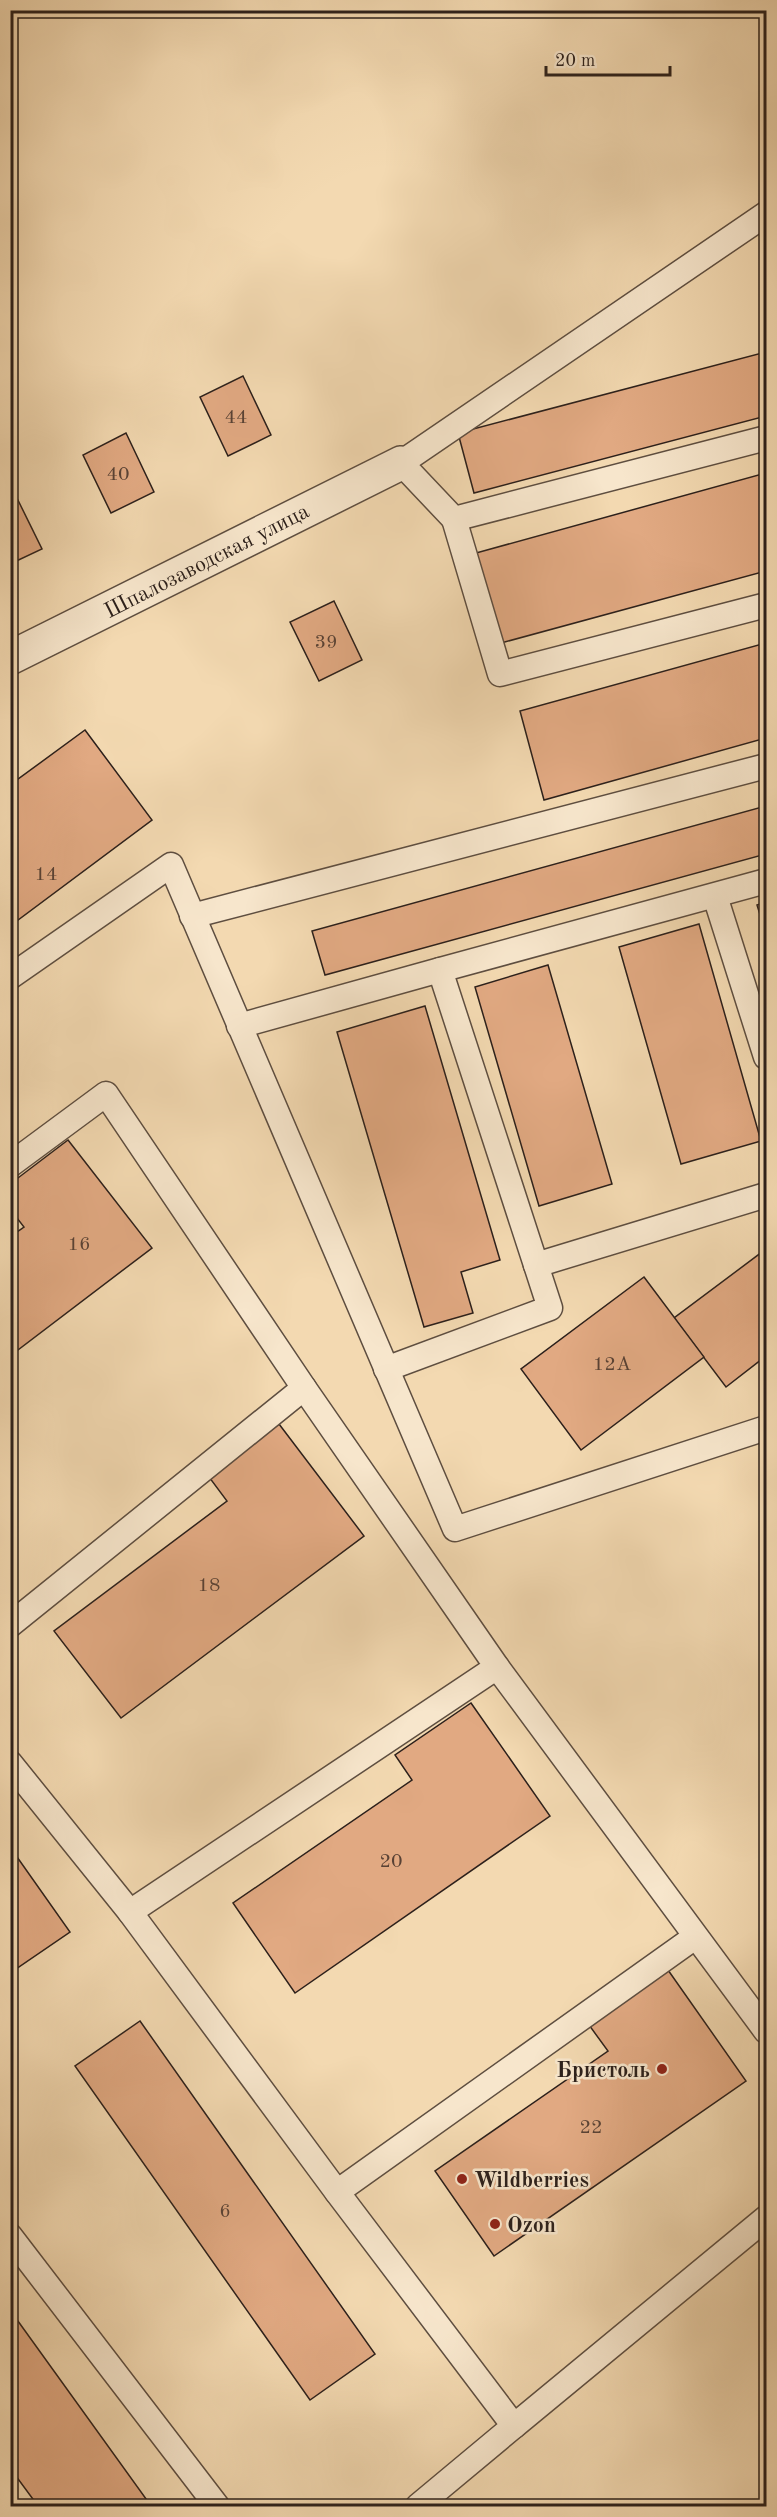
<svg xmlns="http://www.w3.org/2000/svg" width="777" height="2517" font-family="'Old Standard TT',serif">
<style>
.building{fill:#e1a982;stroke:#2c201b;stroke-width:1.5}
.lines{fill:none;stroke-linecap:round;stroke-linejoin:round}
.service-casing{stroke:#5e4e40;stroke-width:27}
.minor-casing{stroke:#5e4e40;stroke-width:36}
.service{stroke:#f7e6cc;stroke-width:24}
.minor{stroke:#f7e6cc;stroke-width:33}
.poi-dot{fill:#8f2418;stroke:#f7e6cc;stroke-width:2}
.labels{text-anchor:middle;stroke-width:5;stroke-linejoin:round;paint-order:stroke}
.number-label{font-size:20px;fill:#594235}
.street-label{font-size:22px;fill:#2c201b;stroke:#f7e6cc}
.poi-label{font-size:22px;font-weight:bold;fill:#2c201b;stroke:#f7e6cc;text-anchor:start}
</style>
<rect width="100%" height="100%" fill="#f3d9b1"/>
<filter id="stains"><feTurbulence type="fractalNoise" baseFrequency=".00333" numOctaves="4"/><feColorMatrix values="0 0 0 0 .2 0 0 0 0 .09 0 0 0 0 .02 0 0 0 .5 -.17"/></filter>
<radialGradient id="worn" r=".72"><stop offset=".6" stop-color="#630" stop-opacity="0"/><stop offset="1" stop-color="#630" stop-opacity=".3"/></radialGradient>
<g class="building">
<polygon points="766,352 766,416 474,493 458,433"/>
<polygon points="243,376 271,435 228,456 200,397"/>
<polygon points="126,433 154,492 111,513 83,455"/>
<polygon points="766,473 766,571 501,643 476,553"/>
<polygon points="13,490 42,549 10,564 10,491"/>
<polygon points="334,601 362,660 319,681 290,622"/>
<polygon points="766,643 766,738 544,800 520,711"/>
<polygon points="85,730 152,820 10,926 10,785"/>
<polygon points="766,806 766,854 325,975 312,931"/>
<polygon points="766,902 766,934 757,905"/>
<polygon points="699,924 761,1141 681,1164 619,947"/>
<polygon points="548,965 612,1184 539,1206 475,987"/>
<polygon points="425,1006 500,1260 461,1272 473,1313 424,1327 337,1032"/>
<polygon points="68,1140 152,1248 10,1356 10,1237 24,1227 10,1209 10,1184"/>
<polygon points="766,1249 766,1356 726,1387 674,1318"/>
<polygon points="644,1277 704,1357 581,1450 521,1369"/>
<polygon points="279,1424 364,1536 121,1718 54,1631 227,1501 209,1477"/>
<polygon points="471,1703 550,1816 295,1993 233,1903 412,1780 395,1755"/>
<polygon points="10,1847 70,1932 10,1973"/>
<polygon points="668,1970 746,2081 494,2256 435,2171 608,2051 589,2025"/>
<polygon points="140,2021 375,2354 310,2400 75,2066"/>
<polygon points="10,2310 149,2503 144,2506 38,2506 10,2468"/>
</g>
<g class="lines">
<defs>
<g id="service">
<polyline points="766,214 401,463 454,519 766,438"/>
<polyline points="454,519 500,674 766,605"/>
<polyline points="715,896 766,1057"/>
<polyline points="192,916 766,766"/>
<polyline points="440,970 766,881"/>
<polyline points="10,977 171,865 455,1529 766,1428"/>
<polyline points="239,1026 440,970 550,1308 386,1369"/>
<polyline points="10,1165 106,1094 304,1388 497,1667 130,1912"/>
<polyline points="536,1265 766,1195"/>
<polyline points="10,1625 304,1388"/>
<polyline points="497,1667 766,2031"/>
<polyline points="10,1763 130,1912 337,2192 514,2426 418,2506"/>
<polyline points="337,2192 695,1937"/>
<polyline points="10,2236 217,2506"/>
<polyline points="514,2426 766,2218"/>
</g>
<polyline id="minor" points="10,658 401,463"/>
</defs>
<use href="#service" class="service-casing"/>
<use href="#minor" class="minor-casing"/>
<use href="#service" class="service"/>
<use href="#minor" class="minor"/>
</g>
<g class="poi-dot">
<circle cx="662" cy="2069" r="6"/>
<circle cx="462" cy="2179" r="6"/>
<circle cx="495" cy="2224" r="6"/>
</g>
<g class="labels">
<g class="number-label">
<text x="236" y="423">44</text>
<text x="118" y="480">40</text>
<text x="326" y="648">39</text>
<text x="46" y="880">14</text>
<text x="79" y="1250">16</text>
<text x="612" y="1370">12А</text>
<text x="209" y="1591">18</text>
<text x="391" y="1867">20</text>
<text x="591" y="2133">22</text>
<text x="225" y="2217">6</text>
</g>
<g class="street-label">
<text transform="translate(206 560) rotate(-27)" y="8">Шпалозаводская улица</text>
</g>
<g class="poi-label">
<text x="650" y="2077" text-anchor="end">Бристоль</text>
<text x="474" y="2187">Wildberries</text>
<text x="507" y="2232">Ozon</text>
</g>
</g>
<rect width="777" height="2517" fill="none" stroke="#f3d9b1" stroke-width="36"/>
<rect x="12" y="12" width="753" height="2493" fill="none" stroke="#2c201b" stroke-width="3"/>
<rect x="18" y="18" width="741" height="2481" fill="none" stroke="#2c201b" stroke-width="1.5"/>
<path d="M546 66v9h124v-9" fill="none" stroke="#2c201b" stroke-width="3"/>
<text x="555" y="66" font-size="18" fill="#2c201b" stroke="#f7e6cc" stroke-width="4.5" paint-order="stroke">20 m</text>
<rect width="100%" height="100%" filter="url(#stains)"/>
<rect width="100%" height="100%" fill="url(#worn)"/>
</svg>
